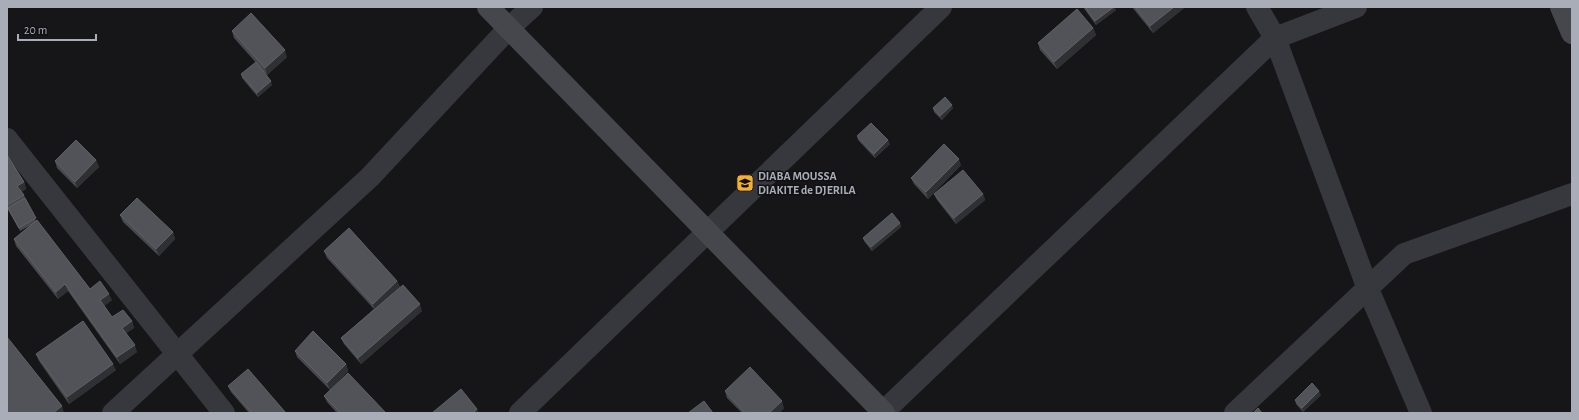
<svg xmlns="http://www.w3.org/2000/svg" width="1579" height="420" font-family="'Alegreya Sans',sans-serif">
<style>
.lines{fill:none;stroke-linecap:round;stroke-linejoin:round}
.street{stroke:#37383d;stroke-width:22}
.secondary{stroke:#45474d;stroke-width:22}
.wall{fill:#47494d}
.shaded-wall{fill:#2f3033}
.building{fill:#525359;stroke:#5f6168}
.labels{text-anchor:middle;stroke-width:3;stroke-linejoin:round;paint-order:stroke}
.poi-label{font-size:12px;font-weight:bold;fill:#a8adb8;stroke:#111113;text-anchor:start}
</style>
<rect width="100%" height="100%" fill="#161618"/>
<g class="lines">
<g class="street">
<polyline points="1257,7 1275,38 1368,289 1421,413"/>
<polyline points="7,139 224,413"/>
<polyline points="113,413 370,177 509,28 532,7"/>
<polyline points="520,413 941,7"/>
<polyline points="882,413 1275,38 1356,7"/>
<polyline points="1235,413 1404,254 1572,194"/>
</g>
<g class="secondary">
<polyline points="488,7 884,413"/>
<polyline points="1561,7 1572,33"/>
</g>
</g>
<g class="wall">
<polygon points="1083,7 1114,7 1116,10 1096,25"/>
<polygon points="1132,7 1183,7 1184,8 1153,33"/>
<polygon points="1093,28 1096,35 1057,69 1040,50 1038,43"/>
<polygon points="232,31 287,57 267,75 234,38"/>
<polygon points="241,74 272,85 258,97 242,78"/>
<polygon points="933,108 953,108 942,120 934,112"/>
<polygon points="857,136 890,144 875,158 858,140"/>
<polygon points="7,155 24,182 26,189 21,192 24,195 36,221 90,289 112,300 104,306 112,317 132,321 134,328 126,333 137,352 120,364 68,291 58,299 16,246 14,239 31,225 20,231 7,208"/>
<polygon points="96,160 99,167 77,188 57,168 55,161"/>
<polygon points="961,165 928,199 914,184 911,178"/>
<polygon points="934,194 983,194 985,200 956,224 937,200"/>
<polygon points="120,215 173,232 175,239 159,256 123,222"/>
<polygon points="900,223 901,227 872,251 864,241 863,238"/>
<polygon points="324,251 397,281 400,287 422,311 361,364 344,344 341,338 374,309 327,258"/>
<polygon points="295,351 346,364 348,371 330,390 297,357"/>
<polygon points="36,354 116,370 69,404 39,361"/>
<polygon points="228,386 286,413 249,413 231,392"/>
<polygon points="725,391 784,408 779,413 742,413 727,398"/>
<polygon points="1321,395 1303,412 1296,404 1295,400"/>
<polygon points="324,396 386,413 337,413 327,402"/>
</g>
<g class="shaded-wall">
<polygon points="1114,7 1116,10 1096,25 1095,21"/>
<polygon points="1174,7 1183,7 1184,8 1153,33 1150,26"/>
<polygon points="1093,28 1096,35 1057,69 1054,62"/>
<polygon points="285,50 287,57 267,75 265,68"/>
<polygon points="271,81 272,85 258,97 257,93"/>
<polygon points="952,105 953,108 942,120 940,116"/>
<polygon points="888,140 890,144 875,158 874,154"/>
<polygon points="959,159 961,165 928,199 926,192"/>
<polygon points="96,160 99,167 77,188 75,182"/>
<polygon points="24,182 26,189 20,193 17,186"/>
<polygon points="983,194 985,200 956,224 954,218"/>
<polygon points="900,223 901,227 872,251 871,247"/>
<polygon points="173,232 175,239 159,256 156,249"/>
<polygon points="397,281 400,288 375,311 373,304"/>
<polygon points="65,284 68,291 58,299 56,292"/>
<polygon points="109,294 112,300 103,307 100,300"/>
<polygon points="420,304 422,311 361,364 358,358"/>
<polygon points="132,321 134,328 125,334 122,328"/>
<polygon points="135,345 137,352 120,364 117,357"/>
<polygon points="113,364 116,370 69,404 67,397"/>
<polygon points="346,364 348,371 330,390 327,383"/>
<polygon points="1319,391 1321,395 1303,412 1302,408"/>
<polygon points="782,401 784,408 779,413 769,413"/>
<polygon points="62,406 64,413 53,413"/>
<polygon points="477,409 479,413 473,413"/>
</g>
<g class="building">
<polygon points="1085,7 1114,7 1095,21"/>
<polygon points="1135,7 1174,7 1150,26"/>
<polygon points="1077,9 1093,28 1054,62 1038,43"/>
<polygon points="251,13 285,50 265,68 232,31"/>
<polygon points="256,62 271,81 257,93 241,74"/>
<polygon points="945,97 952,105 940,116 933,108"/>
<polygon points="871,123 888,140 874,154 857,136"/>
<polygon points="76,140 96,160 75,182 55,161"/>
<polygon points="944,144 959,159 926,192 911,178"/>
<polygon points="7,155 24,182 17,186 24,195 7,205"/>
<polygon points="963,170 983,194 954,218 934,194"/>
<polygon points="25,198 36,218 19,228 8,208"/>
<polygon points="137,198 173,232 156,249 120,215"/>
<polygon points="892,213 900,223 871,247 863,238"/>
<polygon points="37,220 90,289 100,281 109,294 100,300 112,317 123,310 132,321 122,328 135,345 117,357 65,284 56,292 14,239"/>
<polygon points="349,228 397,281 373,304 324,251"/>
<polygon points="403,285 420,304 358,358 341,338"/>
<polygon points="83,321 113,364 67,397 36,354"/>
<polygon points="313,331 346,364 327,383 295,351"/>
<polygon points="7,337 62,406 53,413 7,413"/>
<polygon points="750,367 782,401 769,413 745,413 725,391"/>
<polygon points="248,369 286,413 252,413 228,386"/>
<polygon points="348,373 386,413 341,413 324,396"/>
<polygon points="1312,383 1319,391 1302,408 1295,400"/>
<polygon points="461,389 477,409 473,413 432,413"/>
<polygon points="704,401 713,413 688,413"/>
<polygon points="1258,408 1262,413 1253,413"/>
</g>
<defs>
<symbol id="school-square" viewBox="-11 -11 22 22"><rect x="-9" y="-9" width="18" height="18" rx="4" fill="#f2b134" stroke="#111113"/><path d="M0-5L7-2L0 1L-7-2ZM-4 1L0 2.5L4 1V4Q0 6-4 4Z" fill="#111"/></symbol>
</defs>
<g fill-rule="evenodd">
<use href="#school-square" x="735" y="173" width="20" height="20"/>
</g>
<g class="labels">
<g class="poi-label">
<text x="758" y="180">DIABA MOUSSA<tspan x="758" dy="14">DIAKITE de DJERILA</tspan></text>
</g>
</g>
<rect width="1579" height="420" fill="none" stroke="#a8adb8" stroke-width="16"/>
<path d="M18 34v6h78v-6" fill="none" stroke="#a8adb8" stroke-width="2"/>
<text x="24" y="34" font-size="12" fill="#a8adb8" stroke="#111113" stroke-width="3" paint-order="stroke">20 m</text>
</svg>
